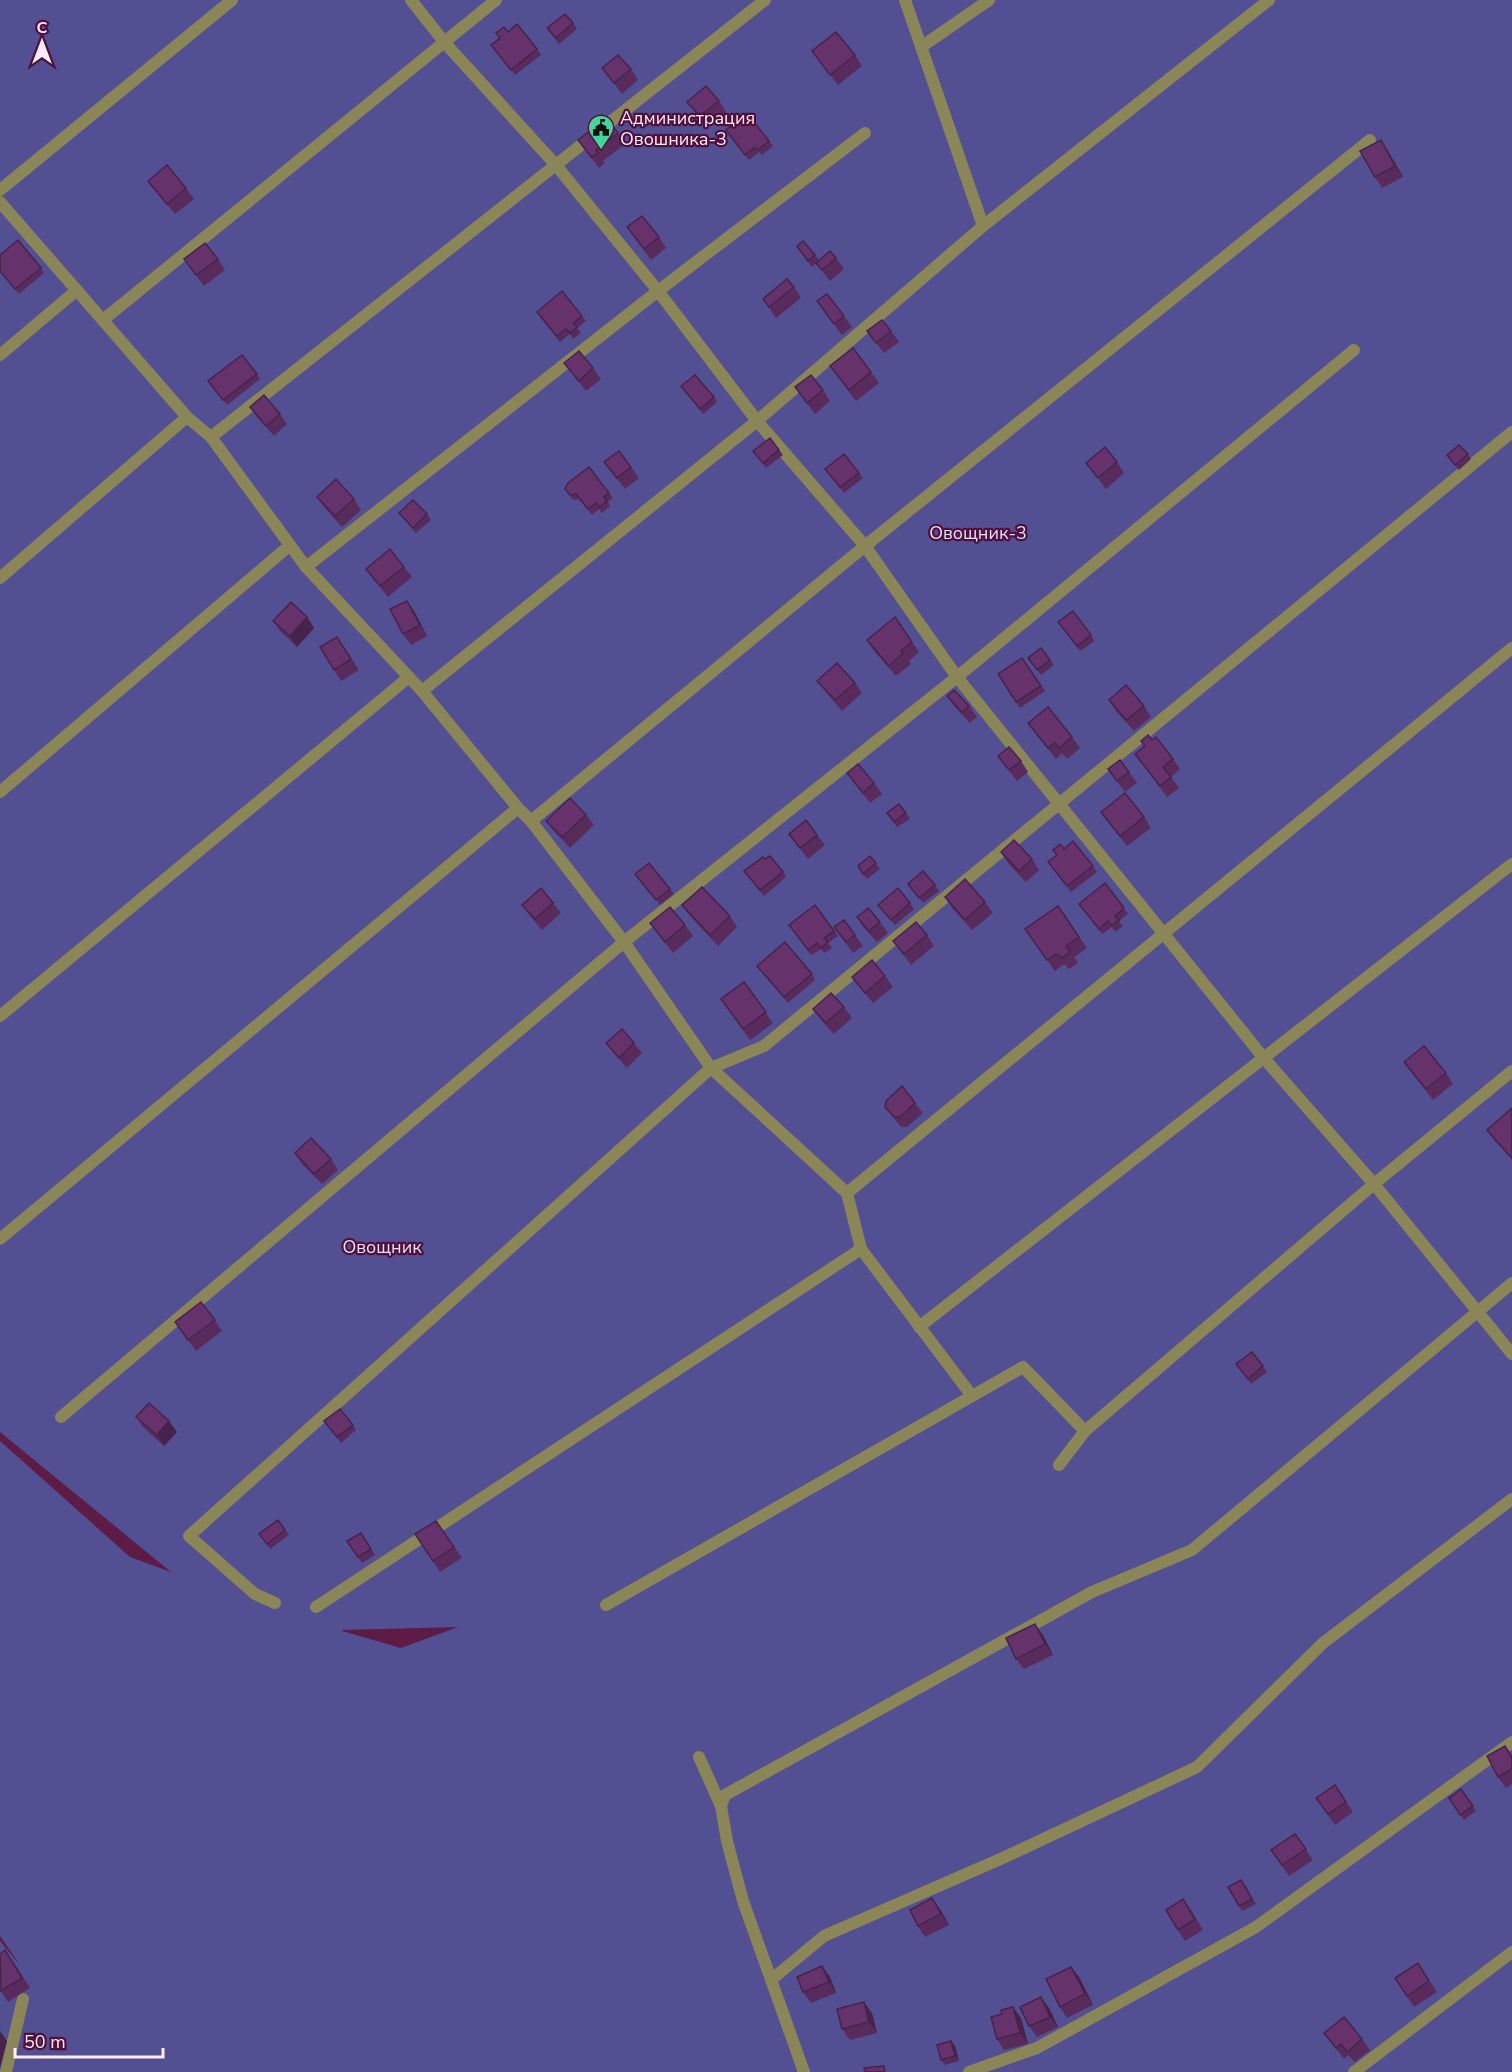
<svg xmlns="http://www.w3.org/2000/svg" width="1512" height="2072" font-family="'Nunito Sans',sans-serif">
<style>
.green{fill:#534f93;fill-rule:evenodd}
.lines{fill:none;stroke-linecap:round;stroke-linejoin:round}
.service{stroke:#8a8658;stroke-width:12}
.wall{fill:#582b5c}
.shaded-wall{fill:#47234b}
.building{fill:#66326b;stroke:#47234b;stroke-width:1.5}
.labels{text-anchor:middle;stroke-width:4.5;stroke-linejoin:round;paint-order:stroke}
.poi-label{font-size:18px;fill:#feedf6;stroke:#510f3c;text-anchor:start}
.park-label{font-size:18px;fill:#e0e1fb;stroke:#510f3c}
</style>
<rect width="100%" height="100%" fill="#5d1b46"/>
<path class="green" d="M0 0H1512V2072H0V1941L20 1965 0 1936V1441L130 1557 171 1572 0 1432ZM458 1627 401 1648 342 1631V1630Z"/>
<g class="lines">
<g class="service">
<polyline points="411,0 445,43 555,164 658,291 757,421 865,546 957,677 1263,1057 1374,1184 1512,1354"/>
<polyline points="921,47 989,0"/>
<polyline points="0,190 232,0"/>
<polyline points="0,202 187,417 211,437 306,567 422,691 518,808 531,821 624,942 711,1068 189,1536 255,1594 275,1603"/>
<polyline points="983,226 1269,0"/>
<polyline points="103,320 496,0"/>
<polyline points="0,355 77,290"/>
<polyline points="211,437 765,0"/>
<polyline points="306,567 658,291 865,133"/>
<polyline points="0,578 187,417"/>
<polyline points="422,691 757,421 983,226 905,0"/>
<polyline points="0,792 289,546"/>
<polyline points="531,821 865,546 1370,140"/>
<polyline points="0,1016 409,677"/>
<polyline points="847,1193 1512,648"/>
<polyline points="0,1239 518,808"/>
<polyline points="919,1327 1512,864"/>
<polyline points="972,1396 861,1249 847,1193 711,1068 764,1046 1512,432"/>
<polyline points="61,1417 624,942 957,677 1354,350"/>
<polyline points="1059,1465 1085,1431 1374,1184 1512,1071"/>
<polyline points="606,1605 1023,1367 1085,1431"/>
<polyline points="316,1607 861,1249"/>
<polyline points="699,1757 721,1806 727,1841 743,1901 804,2072"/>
<polyline points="721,1806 725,1795 1092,1592 1192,1550 1512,1283"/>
<polyline points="771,1980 824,1936 1005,1857 1197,1767 1323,1643 1512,1499"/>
<polyline points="6,2072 23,1999"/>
<polyline points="969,2072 1037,2048 1256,1927 1512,1742"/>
<polyline points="1354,2072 1512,1952"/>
</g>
</g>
<g class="wall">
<polygon points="573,23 577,29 559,44 547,28"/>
<polygon points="496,33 537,49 541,55 515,75 491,45 500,38"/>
<polygon points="812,51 855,55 862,66 838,85"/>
<polygon points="602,68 631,69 638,80 622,94"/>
<polygon points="719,101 726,112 708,127 695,112 687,102"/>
<polygon points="618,133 625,144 603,161 605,163 599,168 578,140"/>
<polygon points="730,136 769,141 773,146 762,155 759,152 749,160"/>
<polygon points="1381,140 1388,151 1403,177 1382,188 1375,177"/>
<polygon points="148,181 186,188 194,199 175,214 156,192"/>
<polygon points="627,227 659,237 666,248 651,260"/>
<polygon points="797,246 815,255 819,261 836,258 844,269 830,281 816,263 812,267"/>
<polygon points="0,255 41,268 44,273 19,294 0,271"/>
<polygon points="184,259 218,259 225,270 204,286"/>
<polygon points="794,287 801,298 776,318 763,299"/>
<polygon points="817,301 844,316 852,327 842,335"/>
<polygon points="582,316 586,321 577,328 581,333 573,339 570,334 560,342 540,317"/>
<polygon points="867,331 891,331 899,342 884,353"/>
<polygon points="242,355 260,379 227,405 208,381"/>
<polygon points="564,363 593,368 601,379 586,391"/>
<polygon points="830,366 871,372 879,383 856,401"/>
<polygon points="795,387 823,390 830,401 815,414"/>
<polygon points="685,391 714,397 717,402 703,414"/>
<polygon points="250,407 280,414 287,424 274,436 258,418"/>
<polygon points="770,438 783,455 766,468 753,451"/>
<polygon points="844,454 863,478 844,493 825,469"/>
<polygon points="1468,454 1471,459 1459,470 1447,455"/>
<polygon points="604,462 631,467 639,478 625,489"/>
<polygon points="1117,462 1124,473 1106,489 1086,463"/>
<polygon points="589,467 613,498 608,502 610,506 602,513 599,509 592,515 579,499 573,500 565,489"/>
<polygon points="317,497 354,499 361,510 342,527 324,507"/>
<polygon points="399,513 427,514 431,520 416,533"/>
<polygon points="404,567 412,577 388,597 366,569"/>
<polygon points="414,611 427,636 411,645 403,634"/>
<polygon points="1073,611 1095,641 1080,651 1058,622"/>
<polygon points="307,617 314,628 297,647 281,632 273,621"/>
<polygon points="895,617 919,652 909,661 911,664 896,676 874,651 867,640"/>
<polygon points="337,637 359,670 341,681 334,670"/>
<polygon points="1041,648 1054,665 1041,675 1028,658"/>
<polygon points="1022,658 1045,691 1020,708 998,674"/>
<polygon points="817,681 855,683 862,693 842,711 825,691"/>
<polygon points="947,696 969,706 977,717 970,723 955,707"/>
<polygon points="1109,700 1144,706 1151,717 1134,731 1116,711"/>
<polygon points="1028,723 1072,737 1080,748 1067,759 1062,753 1056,759"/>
<polygon points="1152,740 1173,759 1180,769 1171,777 1179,788 1167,797 1135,754"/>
<polygon points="998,756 1021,761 1028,772 1017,781"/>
<polygon points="1108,769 1129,772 1137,783 1125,792"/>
<polygon points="847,773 874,783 882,794 870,803"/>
<polygon points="899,804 910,819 897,827 887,813"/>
<polygon points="1101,812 1144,817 1151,828 1127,846"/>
<polygon points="586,815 594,825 570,848 554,831 546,821"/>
<polygon points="789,834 817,835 825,845 808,859"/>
<polygon points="1073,841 1097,872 1071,892 1052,867 1064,849"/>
<polygon points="1001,852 1032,859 1039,870 1026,882 1008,863"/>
<polygon points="870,856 880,869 867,879 858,866"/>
<polygon points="744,871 783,872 786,877 764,896"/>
<polygon points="635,874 670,889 674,894 660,905"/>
<polygon points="1105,883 1128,914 1119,921 1123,926 1115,932 1112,927 1102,934 1083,909"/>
<polygon points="908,884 935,885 939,891 923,903"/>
<polygon points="945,897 985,902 993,913 972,930 952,908"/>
<polygon points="553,903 561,913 542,930 530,916 522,905"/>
<polygon points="910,903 914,909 895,925 878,905"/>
<polygon points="682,905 730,916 737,927 718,946 690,916"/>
<polygon points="815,905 838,936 828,943 832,948 824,953 821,949 811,955 789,925"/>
<polygon points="1058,906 1087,948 1074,957 1078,963 1069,969 1064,964 1055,971 1025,929"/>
<polygon points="857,917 880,922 888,933 877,942 864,928"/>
<polygon points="844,920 863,946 853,953 834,927"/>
<polygon points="650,923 685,925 693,936 673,953"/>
<polygon points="927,935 934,946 911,965 893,941"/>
<polygon points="757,966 812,974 815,980 788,1003"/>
<polygon points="885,976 893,987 873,1003 852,977"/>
<polygon points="744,982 773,1023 750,1040 721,999"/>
<polygon points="844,1007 852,1018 834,1034 821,1020 813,1009"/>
<polygon points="606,1043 634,1043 642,1053 627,1068 614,1053"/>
<polygon points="1404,1062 1446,1073 1453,1084 1433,1100"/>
<polygon points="915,1103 923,1113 907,1127 901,1127 885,1107"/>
<polygon points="1512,1108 1512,1160 1495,1141 1487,1130"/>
<polygon points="295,1153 331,1159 338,1170 322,1184 302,1164"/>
<polygon points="201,1302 222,1331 196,1351 175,1322"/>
<polygon points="1252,1352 1267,1372 1251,1384 1236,1364"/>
<polygon points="136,1417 177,1432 164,1446 144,1428"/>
<polygon points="324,1421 353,1425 356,1430 341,1443"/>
<polygon points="278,1520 289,1535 270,1549 259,1534"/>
<polygon points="436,1521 462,1558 440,1572 415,1534"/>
<polygon points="361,1533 375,1555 362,1563 347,1541"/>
<polygon points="1043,1635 1053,1655 1024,1669 1016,1659"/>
<polygon points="1505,1746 1512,1755 1512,1784 1506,1788 1498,1777"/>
<polygon points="1335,1785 1353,1812 1335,1825 1316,1798"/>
<polygon points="1461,1789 1476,1811 1464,1820 1449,1798"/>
<polygon points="1295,1834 1313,1860 1289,1876 1271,1850"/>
<polygon points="1245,1885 1256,1904 1242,1911 1239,1906"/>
<polygon points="940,1909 949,1925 925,1937 918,1926"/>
<polygon points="1191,1910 1203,1930 1185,1941 1178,1930"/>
<polygon points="13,1961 30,1988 8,2002 1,1991"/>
<polygon points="1418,1963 1437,1992 1414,2007 1395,1978"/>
<polygon points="1071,1967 1079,1977 1093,2005 1067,2018 1060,2007"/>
<polygon points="830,1977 836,1993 811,2003 803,1992"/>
<polygon points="1049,2008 1058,2027 1037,2037 1029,2026"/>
<polygon points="872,2013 877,2033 850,2040 842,2029"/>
<polygon points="1002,2014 1021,2018 1028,2044 1004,2050 997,2039"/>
<polygon points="1324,2033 1362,2039 1370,2050 1355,2062 1348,2055 1344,2059"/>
<polygon points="951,2041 955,2046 959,2061 945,2065 941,2060"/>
</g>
<g class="shaded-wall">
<polygon points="1381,140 1388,151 1403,177 1395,166"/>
<polygon points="407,601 414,611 427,636 420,625"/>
<polygon points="307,617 314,628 297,647 290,636"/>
<polygon points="169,1421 177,1432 164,1446 157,1435"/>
<polygon points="1035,1624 1043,1635 1053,1655 1045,1644"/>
<polygon points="932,1898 940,1909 949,1925 941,1914"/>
<polygon points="822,1966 830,1977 836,1993 829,1982"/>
<polygon points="1071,1967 1079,1977 1093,2005 1085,1994"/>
<polygon points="1041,1997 1049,2008 1058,2027 1050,2017"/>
<polygon points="864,2002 872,2013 877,2033 869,2022"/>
<polygon points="1013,2007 1021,2018 1028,2044 1020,2033"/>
<polygon points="0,2031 7,2041 0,2068"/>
<polygon points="951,2041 955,2046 959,2061 955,2056"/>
</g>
<g class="building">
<polygon points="565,14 573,23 556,38 547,28"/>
<polygon points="517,24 537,49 511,70 491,45 500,38 496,33 504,27 508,32"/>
<polygon points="836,32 855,55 830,75 812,51"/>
<polygon points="618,55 631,69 614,83 602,68"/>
<polygon points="706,86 719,101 700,116 687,102"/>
<polygon points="747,113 769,141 758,150 755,147 745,155 726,130"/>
<polygon points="607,118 618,133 596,150 598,153 591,157 578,140"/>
<polygon points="1381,140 1395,166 1375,177 1360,151"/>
<polygon points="167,165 186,188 167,204 148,181"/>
<polygon points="642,216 659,237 644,249 627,227"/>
<polygon points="18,240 41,268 15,289 0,271 0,255"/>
<polygon points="803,241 815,255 808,261 797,246"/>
<polygon points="205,243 218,259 196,275 184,259"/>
<polygon points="830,251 836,258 822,270 816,263"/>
<polygon points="787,279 794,287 769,307 763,299"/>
<polygon points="562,291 582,316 573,323 577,327 570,333 566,329 557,336 537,312"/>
<polygon points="827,294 844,316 834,324 817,301"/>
<polygon points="882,320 891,331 876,343 867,331"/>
<polygon points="853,348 871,372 849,390 830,366"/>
<polygon points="579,351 593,368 579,381 564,363"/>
<polygon points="242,355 257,374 223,400 208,381"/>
<polygon points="695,375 714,397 700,409 681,386"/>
<polygon points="811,375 823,390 807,403 795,387"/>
<polygon points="264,395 280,414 266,426 250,407"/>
<polygon points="770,438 779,450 763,463 753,451"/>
<polygon points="1459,445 1468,454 1455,465 1447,455"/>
<polygon points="1105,447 1117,462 1098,478 1086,463"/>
<polygon points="619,451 631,467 617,478 604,462"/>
<polygon points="844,454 859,473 840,487 825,469"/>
<polygon points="589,467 609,493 604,497 607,501 599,507 596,503 588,509 576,494 570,495 565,489 568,483"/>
<polygon points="336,479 354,499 335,516 317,497"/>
<polygon points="413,500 427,514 413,528 399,513"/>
<polygon points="390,549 404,567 380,586 366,569"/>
<polygon points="407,601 420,625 403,634 390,609"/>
<polygon points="291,602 307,617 290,636 273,621"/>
<polygon points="1073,611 1091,635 1077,646 1058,622"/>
<polygon points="895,617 912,642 901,651 903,653 889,666 867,640"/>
<polygon points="337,637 351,659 334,670 320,647"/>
<polygon points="1041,648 1050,660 1037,670 1028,658"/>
<polygon points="1022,658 1041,686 1016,702 998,674"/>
<polygon points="837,663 855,683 835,700 817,681"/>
<polygon points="1126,685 1144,706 1126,720 1109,700"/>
<polygon points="954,690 969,706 962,712 947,696"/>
<polygon points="1048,707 1072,737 1059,748 1055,743 1048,748 1028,723"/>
<polygon points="1148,735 1152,740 1156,737 1173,759 1163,767 1171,777 1160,786 1135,754 1145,746 1141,741"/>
<polygon points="1009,747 1021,761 1009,770 998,756"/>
<polygon points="1120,760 1129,772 1117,781 1108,769"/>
<polygon points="858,764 874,783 863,793 847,773"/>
<polygon points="1125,793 1144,817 1120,836 1101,812"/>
<polygon points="570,798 586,815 562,837 546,821"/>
<polygon points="899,804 906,813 894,822 887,813"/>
<polygon points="806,820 817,835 800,848 789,834"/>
<polygon points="1014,840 1032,859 1019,871 1001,852"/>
<polygon points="1073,841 1093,866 1067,886 1048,862 1057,855 1053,850 1060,844 1064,849"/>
<polygon points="770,856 783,872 760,890 744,871 763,857 765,859"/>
<polygon points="870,856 876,863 863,874 858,866"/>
<polygon points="649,863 670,889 656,900 635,874"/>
<polygon points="923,871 935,885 919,898 908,884"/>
<polygon points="965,879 985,902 965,920 945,897"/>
<polygon points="1105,883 1124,908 1115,916 1119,920 1112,926 1108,921 1099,929 1079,904"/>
<polygon points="702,887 730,916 710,935 682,905"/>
<polygon points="541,888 553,903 535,919 522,905"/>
<polygon points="898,888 910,903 891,920 878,905"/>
<polygon points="815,905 834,931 824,938 828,942 821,948 817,943 808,950 789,925"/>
<polygon points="1058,906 1079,937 1066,946 1070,952 1062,958 1056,954 1047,960 1025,929"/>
<polygon points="670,907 685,925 665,942 650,923"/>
<polygon points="868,908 880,922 869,931 857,917"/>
<polygon points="844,920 855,935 846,942 834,927"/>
<polygon points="916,922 927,935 904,954 893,941"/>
<polygon points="785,942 812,974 784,997 757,966"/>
<polygon points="872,960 885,976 865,993 852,977"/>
<polygon points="744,982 766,1012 743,1029 721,999"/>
<polygon points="831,993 844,1007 826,1023 813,1009"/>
<polygon points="622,1029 634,1043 619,1058 606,1043"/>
<polygon points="1424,1046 1446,1073 1426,1089 1404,1062"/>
<polygon points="902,1086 915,1103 900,1117 894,1117 885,1107 886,1101"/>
<polygon points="1512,1108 1512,1156 1511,1157 1487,1130"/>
<polygon points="311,1138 331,1159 314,1174 295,1153"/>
<polygon points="201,1302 215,1320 188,1340 175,1322"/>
<polygon points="1252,1352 1263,1366 1248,1379 1236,1364"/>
<polygon points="149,1403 169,1421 157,1435 136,1417"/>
<polygon points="340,1409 353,1425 337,1437 324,1421"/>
<polygon points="278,1520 285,1530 267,1544 259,1534"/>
<polygon points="436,1521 454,1547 433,1561 415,1534"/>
<polygon points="361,1533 371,1549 358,1557 347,1541"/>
<polygon points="1035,1624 1045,1644 1016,1659 1006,1638"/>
<polygon points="1505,1746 1512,1758 1512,1769 1498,1777 1487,1756"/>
<polygon points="1335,1785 1346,1802 1328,1814 1316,1798"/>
<polygon points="1461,1789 1473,1806 1460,1815 1449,1798"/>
<polygon points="1295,1834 1306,1849 1282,1865 1271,1850"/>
<polygon points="1241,1880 1252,1899 1239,1906 1228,1887"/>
<polygon points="932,1898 941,1914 918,1926 910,1910"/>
<polygon points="1183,1899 1195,1919 1178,1930 1166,1910"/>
<polygon points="5,1950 22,1978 1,1991 0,1954"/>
<polygon points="1418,1963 1429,1981 1407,1996 1395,1978"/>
<polygon points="822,1966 829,1982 803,1992 797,1977"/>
<polygon points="1071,1967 1085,1994 1060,2007 1046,1979"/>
<polygon points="1041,1997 1050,2017 1029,2026 1020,2007"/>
<polygon points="864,2002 869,2022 842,2029 837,2009"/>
<polygon points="1013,2007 1020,2033 997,2039 991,2017 1002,2014 1001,2010"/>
<polygon points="1344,2017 1362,2039 1347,2052 1341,2044 1336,2048 1324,2033"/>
<polygon points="951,2041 955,2056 941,2060 937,2045"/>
<polygon points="884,2066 885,2072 865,2072 864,2068"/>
</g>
<defs>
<symbol id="civic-pin" viewBox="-11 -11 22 30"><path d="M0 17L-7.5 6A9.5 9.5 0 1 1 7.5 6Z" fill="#46d49e" stroke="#510f3c"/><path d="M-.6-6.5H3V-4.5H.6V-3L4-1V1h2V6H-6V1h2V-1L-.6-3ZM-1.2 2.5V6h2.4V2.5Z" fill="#111"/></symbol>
</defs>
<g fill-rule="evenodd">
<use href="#civic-pin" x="586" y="113" width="30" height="40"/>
</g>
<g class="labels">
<g class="poi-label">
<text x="620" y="124">Администрация<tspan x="620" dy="21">Овошника-3</tspan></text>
</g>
<g class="park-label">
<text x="978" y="539">Овощник-3</text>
<text x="382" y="1253">Овощник</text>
</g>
</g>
<g transform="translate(42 42)" stroke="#510f3c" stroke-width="4.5" paint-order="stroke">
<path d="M0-4.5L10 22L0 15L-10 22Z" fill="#feedf6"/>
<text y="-9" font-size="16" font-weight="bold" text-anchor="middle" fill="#feedf6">С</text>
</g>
<path d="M15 2048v9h148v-9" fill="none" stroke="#feedf6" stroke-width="3"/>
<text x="24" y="2048" font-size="18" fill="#feedf6" stroke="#510f3c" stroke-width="4.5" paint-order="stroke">50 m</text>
</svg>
